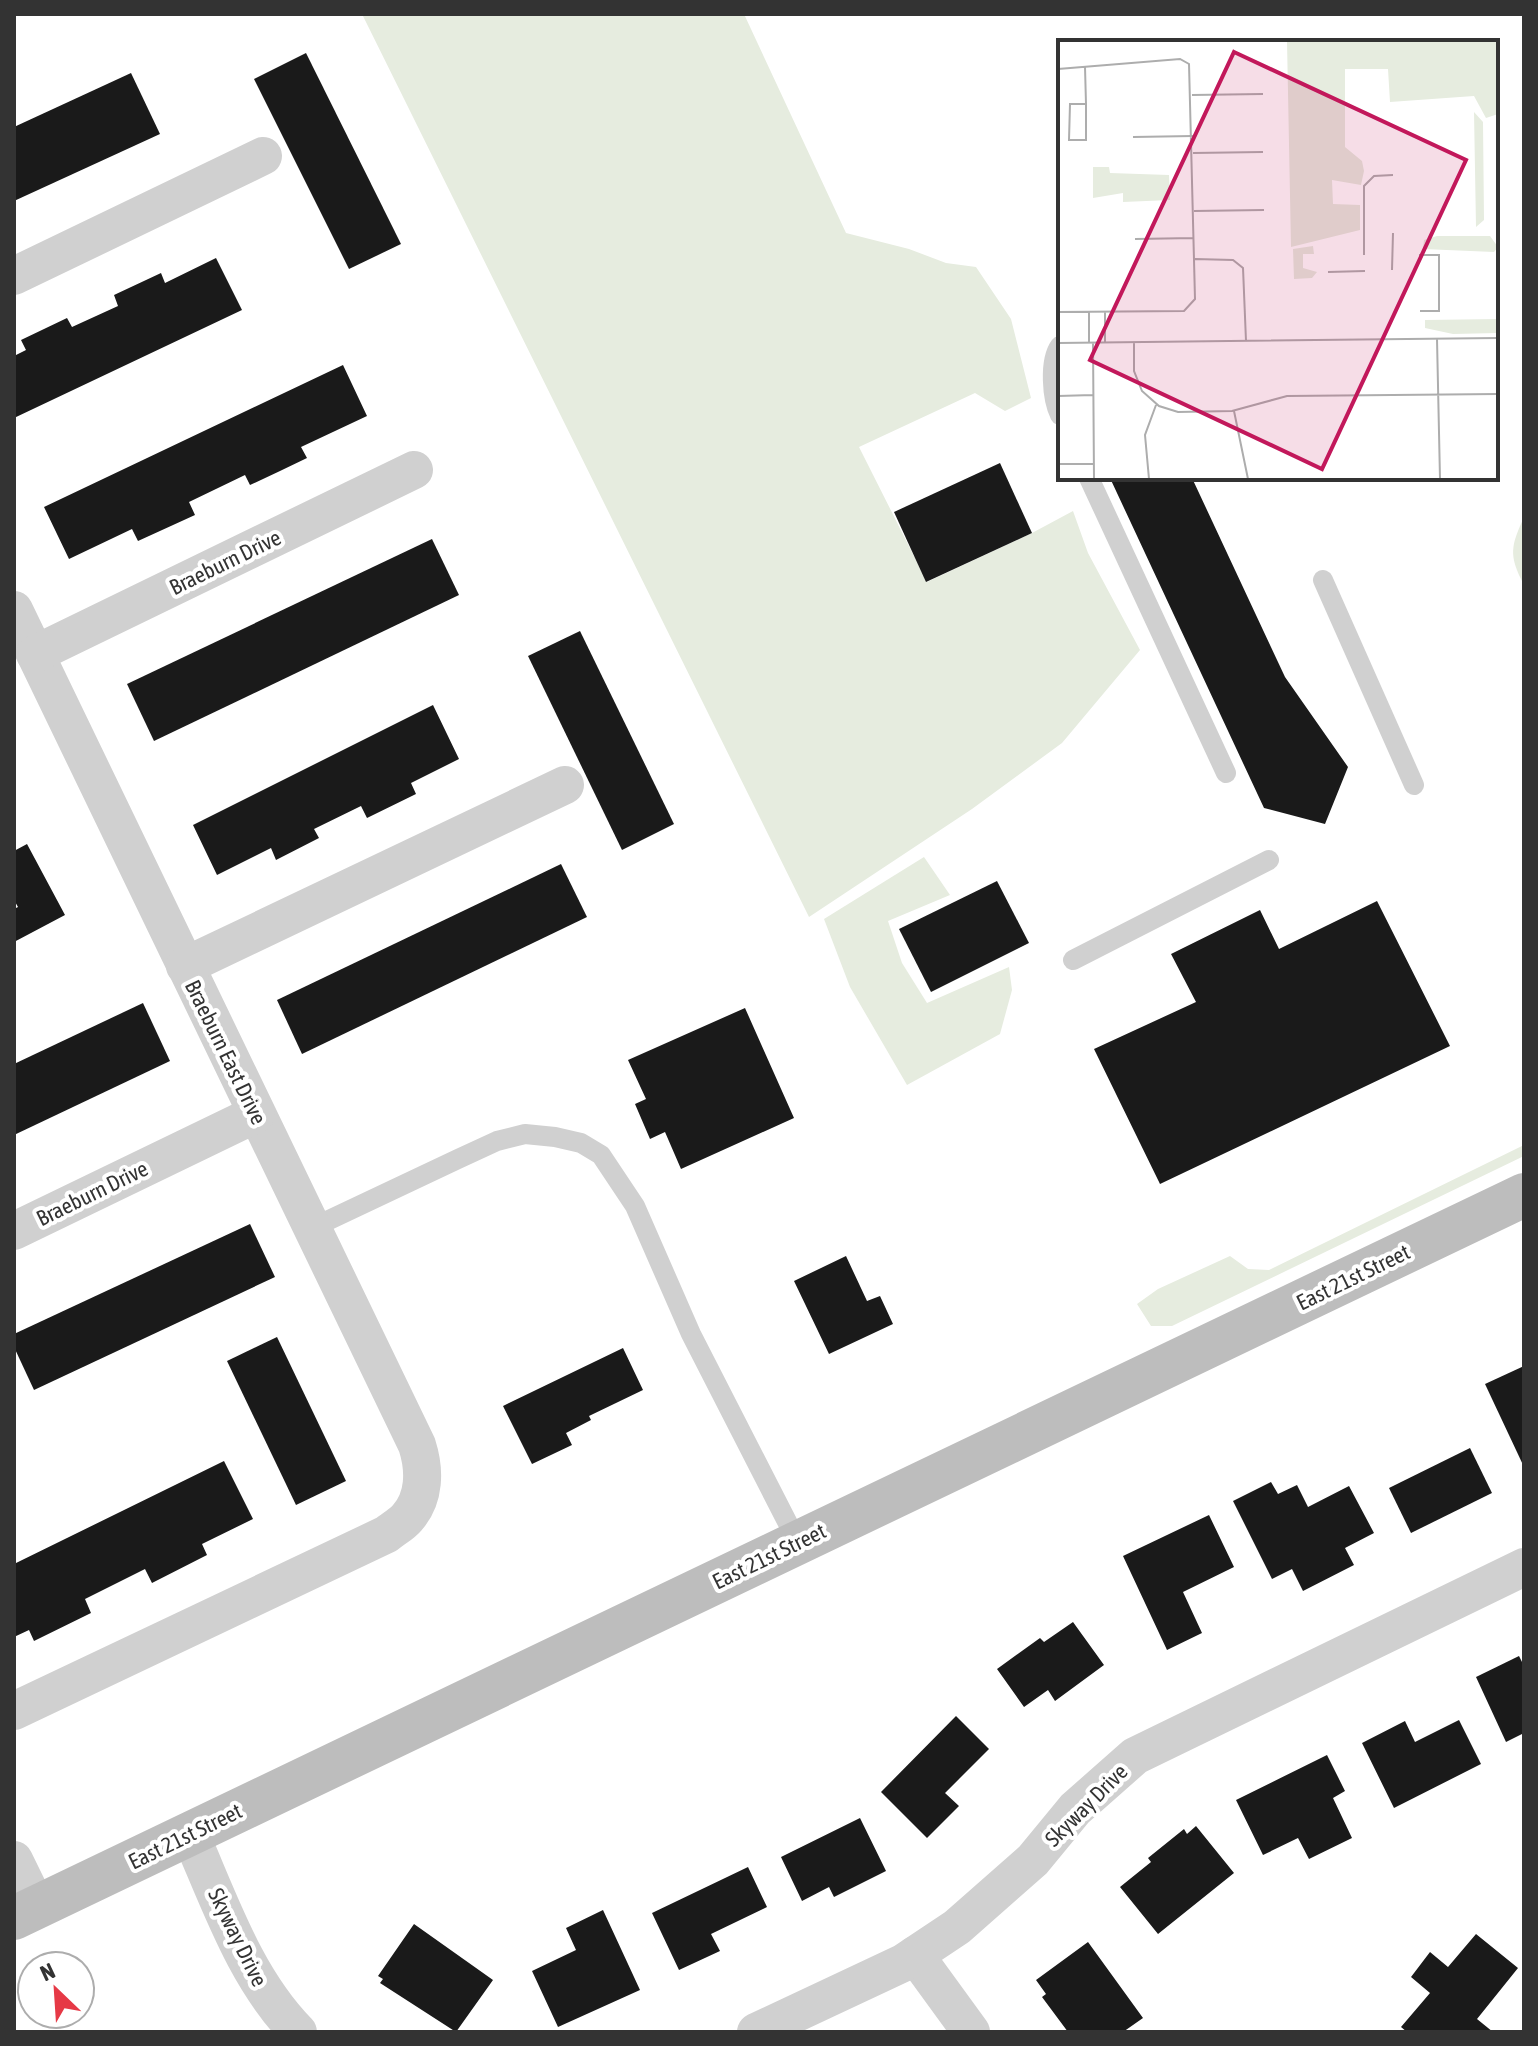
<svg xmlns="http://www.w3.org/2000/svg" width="1538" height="2046" font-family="'Asap Condensed',sans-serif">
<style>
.green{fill:#e6ecdf}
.building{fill:#1a1a1a}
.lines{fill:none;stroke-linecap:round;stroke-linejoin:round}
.lane{stroke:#d0d0d0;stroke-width:20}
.street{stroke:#d0d0d0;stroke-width:38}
.secondary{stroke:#bdbdbd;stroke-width:44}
.labels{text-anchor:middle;stroke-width:8;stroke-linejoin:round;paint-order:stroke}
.street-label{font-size:22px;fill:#333;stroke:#fff}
.inset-road{fill:none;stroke:#adadad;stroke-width:2}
.view{fill:#c2185b;fill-opacity:0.15;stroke:#c2185b;stroke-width:4}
.inset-edge{fill:none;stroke:#333;stroke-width:4}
</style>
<rect width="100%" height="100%" fill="#fff"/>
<g class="green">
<polygon points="362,14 744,14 846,233 909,249 946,263 976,267 1011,319 1031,398 1005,411 975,393 859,447 927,582 1032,533 1073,511 1088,553 1140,650 1062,743 972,809 809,917"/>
<path d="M1524 517V585C1508 555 1511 546 1524 517Z"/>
<polygon points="924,857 950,895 888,921 902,963 927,1003 1009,967 1012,990 1000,1034 907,1085 850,987 824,919"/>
<polygon points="1524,1145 1524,1156 1172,1326 1151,1326 1137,1304 1158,1289 1230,1256 1248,1269 1269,1270"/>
</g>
<g class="building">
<polygon points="306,53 401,244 349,269 254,79"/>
<polygon points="131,73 160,134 14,201 14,127"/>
<polygon points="216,258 242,310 14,418 14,356 26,350 21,340 67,318 72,327 118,306 114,295 161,273 165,283"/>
<polygon points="343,365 367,416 301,447 307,458 280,471 250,485 245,475 189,502 195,515 138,541 132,529 69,559 44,507"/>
<polygon points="1000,463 1032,533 926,582 894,512"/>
<polygon points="1110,478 1192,478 1285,677 1348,767 1325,824 1264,808"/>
<polygon points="432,539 459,595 154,741 127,684"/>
<polygon points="580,631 674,824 622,850 528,656"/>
<polygon points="433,705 459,759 411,783 416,794 367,818 361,806 314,829 319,838 276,860 271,848 217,875 193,825"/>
<polygon points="27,844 65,915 14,942 14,909 18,907 14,900 14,851"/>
<polygon points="561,864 587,917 302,1054 277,1000"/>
<polygon points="997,881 1029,943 931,992 899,929"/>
<polygon points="1377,901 1450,1046 1160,1184 1094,1049 1196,1002 1171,954 1260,910 1279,949"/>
<polygon points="143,1003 170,1061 14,1135 14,1064"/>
<polygon points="745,1008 794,1118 681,1169 665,1132 650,1139 635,1104 646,1099 628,1060"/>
<polygon points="250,1224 275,1277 34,1390 14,1347 14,1334"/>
<polygon points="846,1256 867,1301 880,1296 893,1324 829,1354 794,1281"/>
<polygon points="277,1337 346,1481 296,1505 227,1361"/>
<polygon points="623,1348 643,1390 589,1416 591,1420 566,1433 572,1445 532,1464 503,1406"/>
<polygon points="1524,1366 1524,1467 1485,1384"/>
<polygon points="1470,1448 1492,1493 1411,1533 1389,1488"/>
<polygon points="224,1461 253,1519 202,1544 207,1555 152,1583 145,1569 85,1599 91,1613 34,1641 29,1630 14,1637 14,1564"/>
<polygon points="1271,1482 1278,1494 1297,1485 1308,1507 1349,1486 1374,1533 1345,1548 1354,1565 1303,1591 1292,1569 1272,1579 1233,1501"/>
<polygon points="1209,1515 1234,1567 1183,1592 1202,1633 1167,1650 1123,1556"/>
<polygon points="1073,1622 1104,1665 1055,1701 1048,1690 1024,1707 997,1669 1040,1638 1044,1642"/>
<polygon points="1519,1656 1524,1666 1524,1733 1506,1742 1476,1677"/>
<polygon points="956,1716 989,1749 945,1793 959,1806 927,1838 881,1792"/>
<polygon points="1459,1720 1481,1764 1394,1808 1362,1743 1405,1721 1415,1742"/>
<polygon points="1327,1755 1345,1791 1333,1798 1352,1838 1309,1859 1298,1838 1263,1855 1236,1800"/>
<polygon points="860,1818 886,1871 834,1897 829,1887 802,1901 781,1857"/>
<polygon points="1196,1826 1234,1873 1158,1934 1120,1887 1151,1862 1148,1858 1184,1829 1187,1834"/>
<polygon points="748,1867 767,1907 711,1934 720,1951 679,1970 652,1913"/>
<polygon points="603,1910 640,1990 558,2027 532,1971 576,1950 566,1928"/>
<polygon points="414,1924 493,1980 456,2032 380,1983 383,1979 378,1976"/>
<polygon points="1476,1934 1518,1968 1477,2019 1493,2032 1407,2032 1401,2027 1430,1993 1411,1977 1430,1952 1448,1967"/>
<polygon points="1088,1942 1143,2018 1123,2032 1068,2032 1042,1997 1046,1994 1036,1980"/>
</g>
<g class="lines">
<g class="lane">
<path d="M1060 346C1049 361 1052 399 1060 415"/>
<polyline points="1089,478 1226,773"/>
<polyline points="1323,580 1414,785"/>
<polyline points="1073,960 1269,860"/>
<polyline points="312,1228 458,1159 497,1141 525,1134 555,1137 581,1143 601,1155 635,1206 691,1334 798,1543"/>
</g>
<g class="street">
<polyline points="14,276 263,156"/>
<path d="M14 610 417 1445C425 1470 425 1498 407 1518 402 1524 393 1529 387 1534L14 1711"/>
<polyline points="35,654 414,470"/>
<polyline points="185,966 565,785"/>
<polyline points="14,1231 256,1114"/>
<path d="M190 1834C220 1902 245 1978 298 2032"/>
<polyline points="14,1860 37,1907"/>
<polyline points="915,1955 971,2032"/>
<polyline points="756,2032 903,1963 957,1927 1033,1860 1075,1809 1135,1756 1524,1567"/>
</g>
<polyline class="secondary" points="14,1918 1524,1195"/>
</g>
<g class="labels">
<g class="street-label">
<text transform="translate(225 562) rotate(-26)" y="8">Braeburn Drive</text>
<text transform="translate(226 1052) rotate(64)" y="8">Braeburn East Drive</text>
<text transform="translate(92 1193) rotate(-26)" y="8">Braeburn Drive</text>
<text transform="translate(1353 1277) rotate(-26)" y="8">East 21st Street</text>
<text transform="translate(769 1556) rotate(-26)" y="8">East 21st Street</text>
<text transform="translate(1086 1805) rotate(-45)" y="8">Skyway Drive</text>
<text transform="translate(185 1836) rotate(-26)" y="8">East 21st Street</text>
<text transform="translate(238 1937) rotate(64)" y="8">Skyway Drive</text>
</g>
</g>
<g transform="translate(1058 40)">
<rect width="440" height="440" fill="#fff"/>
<path d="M229 1H440V74L428 78 416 56 332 62 330 29H287V107L304 121 306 131 303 145 274 140 275 164 302 165V190L233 207ZM416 72 425 82 426 180 418 187ZM35 127H51L52 133 111 135 112 160 65 162V153L35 158ZM379 196H432L440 207 436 212 365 209 366 200ZM255 206 256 214H245V228L259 232 254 238 236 239 235 209ZM440 279V293L395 294 367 288V280Z" fill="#e6ecdf"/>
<path class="inset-road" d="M27 27 28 64M0 29 122 19 131 24 137 259 126 271 0 272M134 55 205 54M12 64H28V100H11ZM75 97 135 96M135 113 205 112M136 171 206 170M77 199 136 198M306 215V146L316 136 335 135M361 215H381V271H362M137 219 175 220 185 228 188 301M334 230 335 193M270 232 307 231M31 271V302M47 271V302M379 299 382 439M35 302 36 439M76 302V331L84 351 101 366 120 372 174 371 229 356 440 354M0 303 440 298M0 356 35 355M176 371 190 439M0 424H36M91 439 87 395 98 365"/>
<path class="view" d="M176 12 408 120 264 429 32 320Z"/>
<rect width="440" height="440" class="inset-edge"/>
</g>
<rect width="1538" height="2046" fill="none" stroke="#333333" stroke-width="32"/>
<g transform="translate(56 1990) rotate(335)"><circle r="38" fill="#ffffff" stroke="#adadad" stroke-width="2"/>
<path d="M0-6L14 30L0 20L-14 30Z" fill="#e63946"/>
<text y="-12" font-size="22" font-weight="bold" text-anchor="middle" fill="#333333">N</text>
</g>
</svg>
